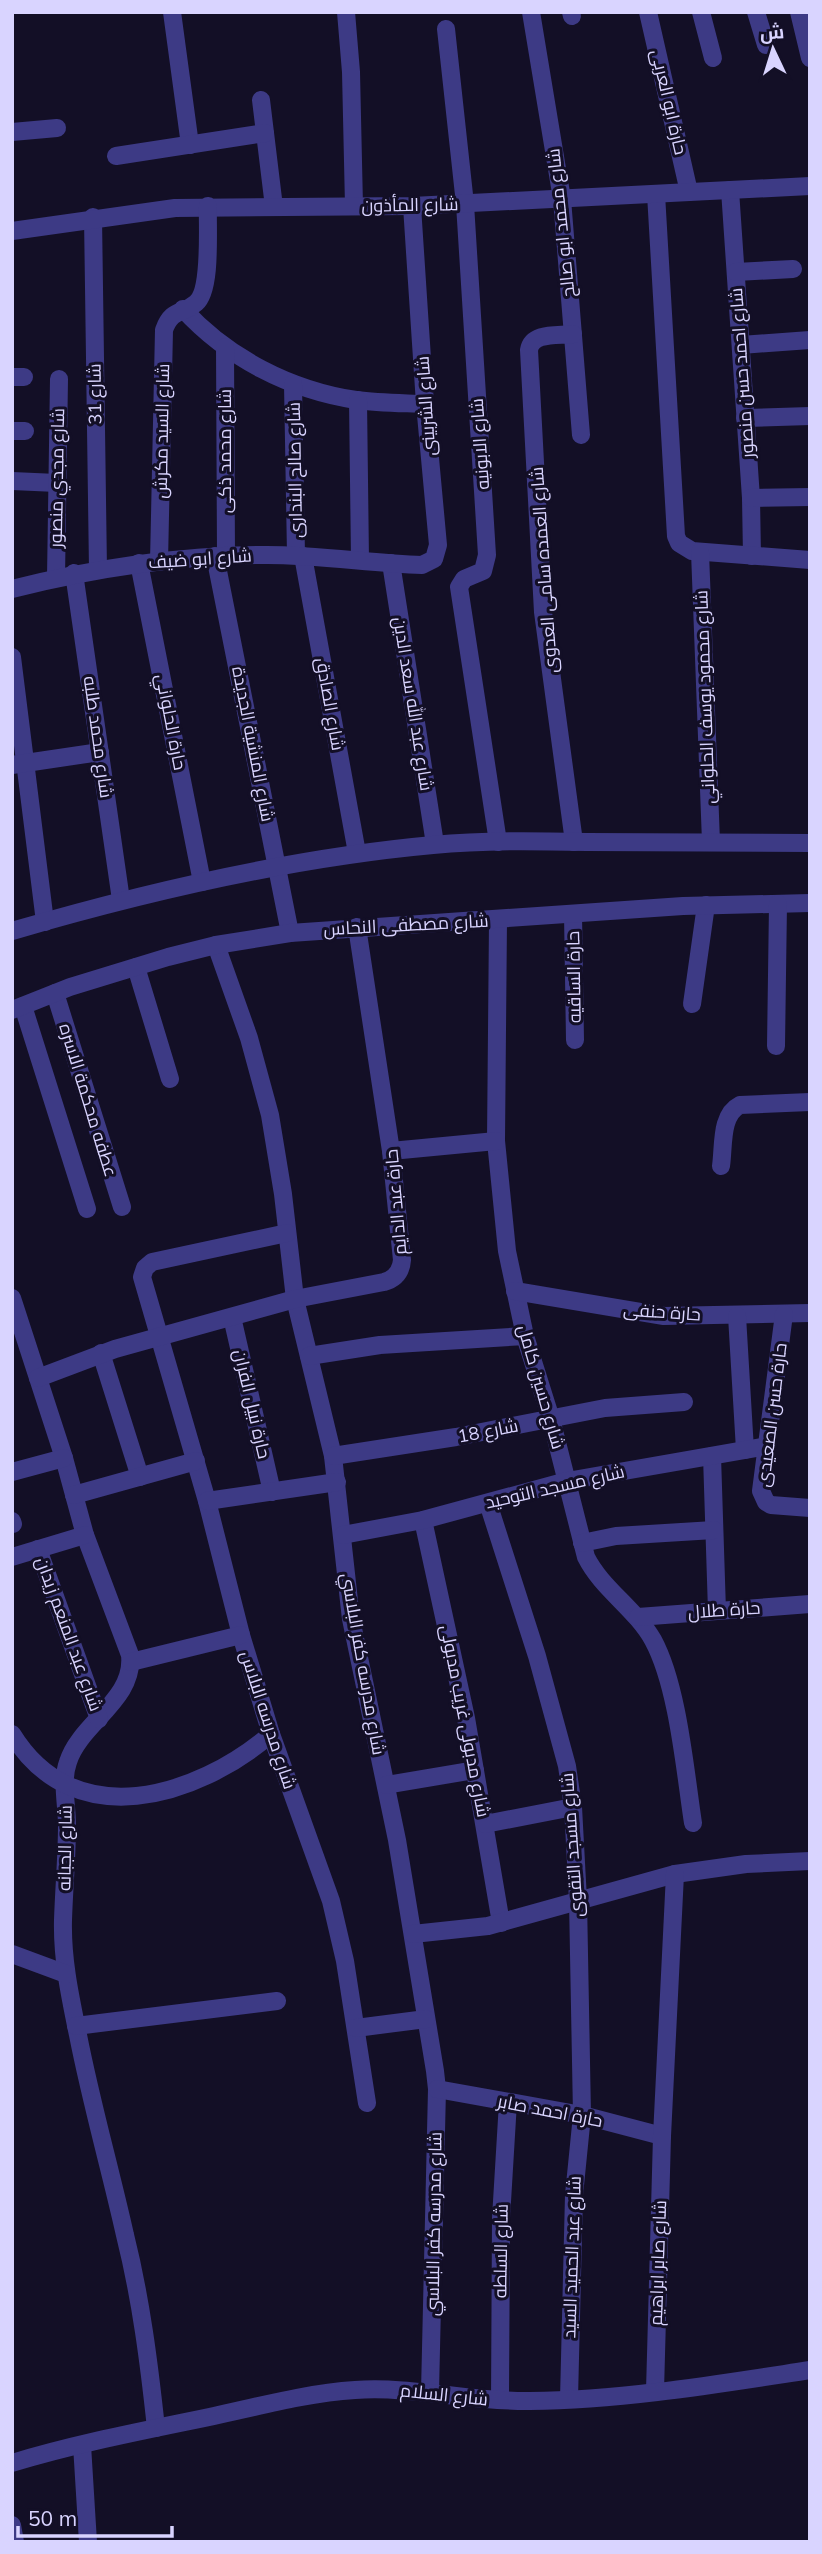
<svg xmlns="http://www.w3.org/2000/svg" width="822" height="2554" font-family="Mulish,Cairo,sans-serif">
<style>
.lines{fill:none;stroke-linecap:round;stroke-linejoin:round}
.minor{stroke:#3d3a85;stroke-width:18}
.labels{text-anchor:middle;stroke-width:6;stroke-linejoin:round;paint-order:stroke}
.street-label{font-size:18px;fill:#d9d4ff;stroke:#130f26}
</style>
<rect width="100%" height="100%" fill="#130f26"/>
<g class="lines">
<g class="minor">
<polyline points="172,12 190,145"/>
<polyline points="346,12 351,72 354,206"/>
<polyline points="531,12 562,199 581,435"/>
<polyline points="571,12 572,16"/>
<polyline points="648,12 689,192"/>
<polyline points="701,12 713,58"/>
<polyline points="756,12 766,45"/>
<polyline points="799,12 810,58"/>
<polyline points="446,29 465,204 487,555 483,571 464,579 459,587 498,842"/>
<polyline points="261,100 274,207"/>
<polyline points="12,132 57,128"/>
<polyline points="116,156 265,133"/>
<polyline points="730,190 751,498 752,556"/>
<polyline points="656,194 676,536 679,543 692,551 810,560"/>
<polyline points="93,217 98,570"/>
<polyline points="12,231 175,208 412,206 810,186"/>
<polyline points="736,272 793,269"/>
<path d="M183 309C228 358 290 390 356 400 378 403 402 403 425 404"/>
<path d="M573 334C557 336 532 332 529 350L543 612 574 842"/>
<polyline points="741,345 810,340"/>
<polyline points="225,347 226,556"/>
<polyline points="12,377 24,377"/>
<polyline points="293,384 296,555"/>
<polyline points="358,400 360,560"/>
<polyline points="745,418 810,416"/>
<polyline points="12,431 25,431"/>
<polyline points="12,481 57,483"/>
<polyline points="751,498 810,497"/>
<polyline points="700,552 711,842"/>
<polyline points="215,556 290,933"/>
<polyline points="303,556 357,853"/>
<path d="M159 562 164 330C172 308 182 315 196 303 212 290 207 227 208 206"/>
<polyline points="139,563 202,882"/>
<polyline points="391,563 435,844"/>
<polyline points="74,573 121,900"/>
<polyline points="56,578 59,379"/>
<path d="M12 589C96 568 180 555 267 555 318 555 370 563 422 565L434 559 438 545 425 404 412 206"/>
<polyline points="12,657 45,922"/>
<polyline points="12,765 100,752"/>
<polyline points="573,914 575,1040"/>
<path d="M498 920 496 1141 507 1251 525 1336 551 1419 586 1557C602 1589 635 1608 653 1640 678 1686 685 1771 693 1823"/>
<path d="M12 931C149 891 290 858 433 845 484 840 536 841 587 842 661 842 735 842 810 843"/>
<polyline points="216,945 249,1038 270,1115 283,1194 295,1299 333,1456 351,1619 397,1840 435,2071 437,2089 430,2392"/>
<polyline points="136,967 170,1079"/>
<polyline points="55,993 122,1207"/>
<polyline points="692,1004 706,905"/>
<polyline points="23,1006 87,1209"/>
<polyline points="12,1010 70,987 168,957 216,945 290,933 683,906 810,903"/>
<polyline points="776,1046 778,904"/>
<polyline points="391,1151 496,1141"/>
<path d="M721 1166C724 1146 720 1115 740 1105L810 1102"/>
<polyline points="287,1233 152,1262 145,1268 142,1277 207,1501 241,1635 271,1734 331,1901 345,1961 367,2103"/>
<polyline points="515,1291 664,1316 810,1313"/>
<path d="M12 1298 64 1458 85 1535 130 1655C135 1700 80 1723 68 1762 61 1782 67 1804 67 1825 67 1856 64 1888 63 1920 62 1959 70 1996 78 2035 91 2102 110 2168 125 2235 141 2299 149 2363 156 2428"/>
<polyline points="784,1314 761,1491 766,1502 771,1505 810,1508"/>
<polyline points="737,1316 745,1450"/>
<polyline points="232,1317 272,1492"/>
<polyline points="101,1353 140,1477"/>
<polyline points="309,1356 380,1345 525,1336"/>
<path d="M38 1378 115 1349 295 1299 384 1282C395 1279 401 1272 402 1260L391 1151 357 927"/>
<polyline points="333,1456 456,1437 605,1408 684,1402"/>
<polyline points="712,1456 717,1611"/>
<polyline points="12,1472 64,1458"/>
<polyline points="74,1495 196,1461"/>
<polyline points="207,1501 337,1482"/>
<polyline points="488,1503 537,1656 567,1766 573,1807 578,1900 582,2115 574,2195 569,2399"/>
<polyline points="423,1520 466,1718 501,1923"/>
<polyline points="12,1521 13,1524"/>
<polyline points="343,1535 423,1520 567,1481 768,1446"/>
<polyline points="582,1543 616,1536 714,1530"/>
<polyline points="38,1549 99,1719"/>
<polyline points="12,1557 85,1535"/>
<polyline points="638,1617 810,1604"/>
<polyline points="131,1662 241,1635"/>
<path d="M12 1734C74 1835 196 1798 271 1734"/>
<polyline points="386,1785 475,1770"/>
<polyline points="485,1824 573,1807"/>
<polyline points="413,1934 488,1926 675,1874 746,1864 810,1861"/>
<polyline points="12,1954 66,1974"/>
<polyline points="76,2026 277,2001"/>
<polyline points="356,2028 426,2019"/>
<polyline points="437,2089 582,2115 662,2136"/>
<polyline points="655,2391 662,2136 675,1874"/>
<polyline points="500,2400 501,2218 508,2102"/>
<polyline points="82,2445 88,2542"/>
<path d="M12 2463C78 2443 147 2430 214 2416 260 2406 308 2393 355 2390 414 2386 471 2402 530 2401 623 2400 718 2384 810 2370"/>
<polyline points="12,2525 15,2542"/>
</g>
</g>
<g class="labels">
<g class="street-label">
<text transform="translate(669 102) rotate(77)" y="6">حارة ابو العربى</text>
<text transform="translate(410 205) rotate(-1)" y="6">شارع المأذون</text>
<text transform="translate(561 223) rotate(-96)" y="6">شارع محمد ابو صالح</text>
<text transform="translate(742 373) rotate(-94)" y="6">شارع احمد حسن منصور</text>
<text transform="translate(95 394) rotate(-91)" y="6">شارع 31</text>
<text transform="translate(426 406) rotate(-94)" y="6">شارع الشربينى</text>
<text transform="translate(162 431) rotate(-89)" y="6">شارع السيد مكرش</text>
<text transform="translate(480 444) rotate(-94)" y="6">شارع الابونيه</text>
<text transform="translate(225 451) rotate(-90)" y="6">شارع محمد ذكى</text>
<text transform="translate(295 470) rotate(-91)" y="6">شارع صالح البندارى</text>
<text transform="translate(57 478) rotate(-89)" y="6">شارع مجدي منصور</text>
<text transform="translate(200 559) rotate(-4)" y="6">شارع ابو ضيف</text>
<text transform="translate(544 570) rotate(-94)" y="6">شارع العمده سامى العدوى</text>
<text transform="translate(705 697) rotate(-92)" y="6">شارع محمود يوسف الحلواني</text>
<text transform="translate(330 704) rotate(80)" y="6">شارع الصادق</text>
<text transform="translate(413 704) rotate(81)" y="6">شارع عبد الله سعد الدين</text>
<text transform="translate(171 722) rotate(79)" y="6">حارة الحلواني</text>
<text transform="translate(98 737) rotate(82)" y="6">شارع محمد طلبه</text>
<text transform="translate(253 744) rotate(79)" y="6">شارع المنشية الجديدة</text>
<text transform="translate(406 925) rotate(-3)" y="6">شارع مصطفى النحاس</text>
<text transform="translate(574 977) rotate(-91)" y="6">حارة الساقيه</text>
<text transform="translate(88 1100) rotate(73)" y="6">عطفه محكمة الاسره</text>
<text transform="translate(396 1202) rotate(-95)" y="6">حارة عبد الدايم</text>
<text transform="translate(662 1312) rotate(4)" y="6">حارة حنفى</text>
<text transform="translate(541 1387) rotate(74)" y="6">شارع حسين كامل</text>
<text transform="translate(252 1404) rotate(77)" y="6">حارة نبيل الفران</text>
<text transform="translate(772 1415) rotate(-83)" y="6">حارة حسن الصعيدى</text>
<text transform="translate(488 1431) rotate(-11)" y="6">شارع 18</text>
<text transform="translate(555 1487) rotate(-13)" y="6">شارع مسجد التوحيد</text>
<text transform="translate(724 1610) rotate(-4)" y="6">حارة طلال</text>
<text transform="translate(69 1634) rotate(70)" y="6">شارع عبد المنعم زيدان</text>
<text transform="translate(363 1664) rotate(80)" y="6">شارع مدرسه كفر البلاسي</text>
<text transform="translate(268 1720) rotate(72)" y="6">شارع مدرسه البلاس</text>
<text transform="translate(465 1721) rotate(79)" y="6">شارع مدبولى غريب مدبولى</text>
<text transform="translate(572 1845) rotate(-94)" y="6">شارع مسجد التقوى</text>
<text transform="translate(65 1848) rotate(-89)" y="6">شارع الجبانه</text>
<text transform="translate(550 2111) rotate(11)" y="6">حارة احمد صابر</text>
<text transform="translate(434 2224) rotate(-89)" y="6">شارع مدرسه كفر البلاسي</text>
<text transform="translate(501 2251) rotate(-89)" y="6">شارع السلطه</text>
<text transform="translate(572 2257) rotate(-88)" y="6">شارع عبد الحميد السيد</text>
<text transform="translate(658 2263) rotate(-88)" y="6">شارع صابر ابراهيم</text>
<text transform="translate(444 2395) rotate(6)" y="6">شارع السلام</text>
</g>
</g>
<rect width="822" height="2554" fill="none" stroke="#d9d4ff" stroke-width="28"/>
<g transform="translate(773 49) rotate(356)" stroke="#130f26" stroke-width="5" paint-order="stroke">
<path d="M0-5L12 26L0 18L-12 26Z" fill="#d9d4ff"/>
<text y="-10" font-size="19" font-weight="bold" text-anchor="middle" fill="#d9d4ff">ش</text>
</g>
<path d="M18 2526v10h154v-10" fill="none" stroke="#d9d4ff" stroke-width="3.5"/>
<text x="28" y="2526" font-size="21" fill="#d9d4ff" stroke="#130f26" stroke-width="5" paint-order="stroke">50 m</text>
</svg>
